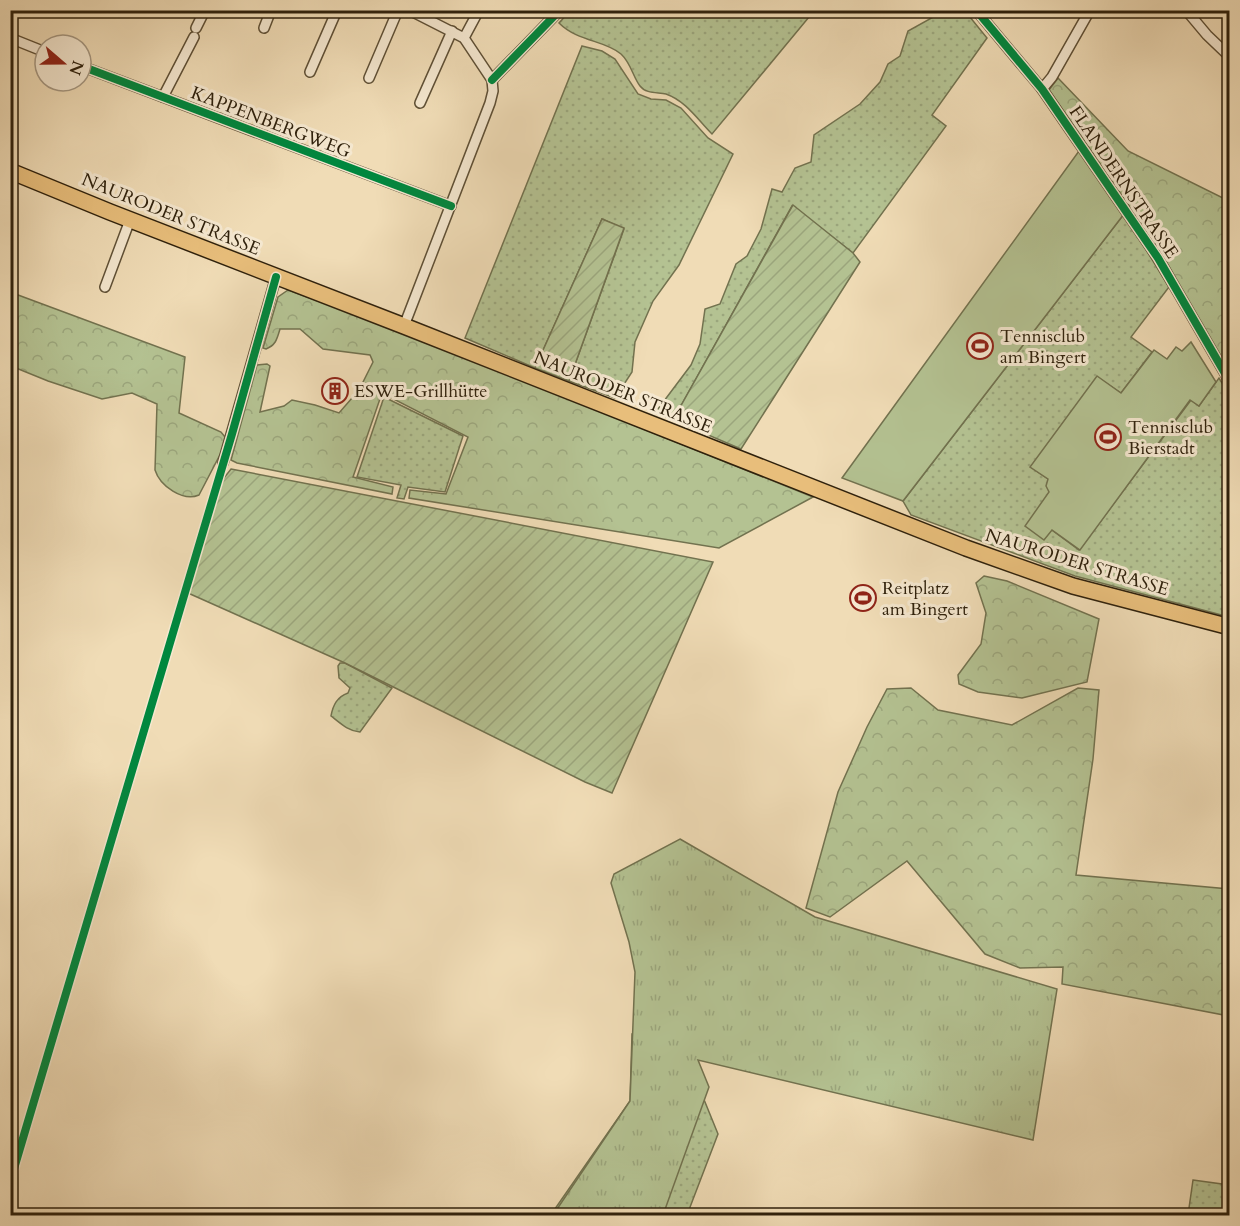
<svg xmlns="http://www.w3.org/2000/svg" width="1240" height="1226" font-family="Cardo,serif">
<style>
.grass{fill:url(#grass-dots);stroke:#72724f;stroke-width:1.5}
.forest{fill:url(#forest-crowns);stroke:#72724f;stroke-width:1.5}
.park{fill:url(#park-tufts);stroke:#72724f;stroke-width:1.5}
.garden{fill:url(#garden-furrows);stroke:#72724f;stroke-width:1.5}
.pitch{fill:#b4c292;stroke:#72724f;stroke-width:1.5}
.lines{fill:none;stroke-linecap:round;stroke-linejoin:round}
.minor-casing{stroke:#5f5036;stroke-width:12}
.primary-casing{stroke:#2f210c;stroke-width:18}
.minor{stroke:#f5e8d0;stroke-width:9}
.primary{stroke:#e8be7b;stroke-width:15}
.cycleway-casing{stroke:#f5e8d0;stroke-width:11}
.cycleway{stroke:#00873e;stroke-width:8}
.labels{text-anchor:middle;stroke-width:6;stroke-linejoin:round;paint-order:stroke}
.street-label{font-size:18px;fill:#2f210c;stroke:#f5e8d0}
.poi-label{font-size:18px;fill:#2f210c;stroke:#f5e8d0;text-anchor:start}
</style>
<defs>
<pattern id="grass-dots" width="8" height="8" patternUnits="userSpaceOnUse" patternTransform="scale(1.5)"><rect width="8" height="8" fill="#b4c292"/><path d="M2 2h.1M6 6h.1" fill="none" stroke="#9ba67d" stroke-width="1.8" stroke-linecap="round"/></pattern>
<pattern id="forest-crowns" width="20" height="18" patternUnits="userSpaceOnUse" patternTransform="scale(1.5)"><rect width="20" height="18" fill="#b4c292"/><path d="M2 6a3 3 0 1 1 6 0M12 15a3 3 0 1 1 6 0" fill="none" stroke="#9ba67d"/></pattern>
<pattern id="park-tufts" width="24" height="20" patternUnits="userSpaceOnUse" patternTransform="scale(1.5)"><rect width="24" height="20" fill="#b4c292"/><path d="M3 7l-1-3M5 7V3M7 7l1-3M15 17l-1-3M17 17v-4M19 17l1-3" fill="none" stroke="#9ba67d"/></pattern>
<pattern id="garden-furrows" width="10" height="10" patternUnits="userSpaceOnUse" patternTransform="scale(1.5)"><rect width="10" height="10" fill="#b4c292"/><path d="M-1 1l2-2M0 10L10 0M9 11l2-2" fill="none" stroke="#9ba67d"/></pattern>
</defs>
<rect width="100%" height="100%" fill="#f0dcb6"/>
<filter id="stains"><feTurbulence type="fractalNoise" baseFrequency=".00333" numOctaves="4"/><feColorMatrix values="0 0 0 0 .2 0 0 0 0 .09 0 0 0 0 .02 0 0 0 .5 -.17"/></filter>
<radialGradient id="worn" r=".72"><stop offset=".6" stop-color="#630" stop-opacity="0"/><stop offset="1" stop-color="#630" stop-opacity=".3"/></radialGradient>
<g class="grass">
<path d="M570 11H622L629 16 633 10 814 11 712 134C698 120 686 101 666 94 658 92 646 94 640 86 633 77 631 63 621 54 605 40 578 42 559 23Z"/>
<polygon points="939,11 965,11 987,38 932,115 946,126 853,253 792,206 673,420 655,413 691,365 700,344 705,309 720,304 736,264 747,256 761,229 772,189 782,192 795,168 811,162 814,135 860,104 880,82 888,64 900,56 908,31 937,15"/>
<polygon points="582,46 602,51 615,59 638,94 651,99 666,100 681,108 708,138 733,154 679,265 653,301 635,342 632,372 615,398 569,381 624,229 602,219 535,368 465,338"/>
<polygon points="1124,214 1169,287 1131,337 1152,352 1121,393 1097,377 1031,467 1048,479 1052,530 1079,550 1191,400 1199,406 1219,378 1230,396 1229,617 1075,576 911,515 903,501"/>
<polygon points="384,397 463,436 445,492 408,487 404,499 397,498 401,485 357,477"/>
<path d="M340 663H345L392 688 360 732C348 731 340 723 331 716 333 705 337 697 348 693L350 688 339 678 338 666Z"/>
<polygon points="665,1031 683,1048 718,1134 687,1215 550,1216 630,1101 632,1034"/>
<polygon points="1193,1180 1229,1185 1229,1215 1188,1215"/>
</g>
<g class="forest">
<polygon points="1058,78 1128,151 1229,201 1229,376 1162,254 1049,90"/>
<path d="M288 290 392 328 813 497 719 548 409 498 410 490 446 494 468 437 382 393 353 477 393 487 392 494 237 463 231 460 257 365 267 364 270 366 260 412 284 406 292 400 315 405 339 413 359 390 373 362 370 355 323 349 300 329H280C277 339 276 345 266 349L263 348 278 297Z"/>
<path d="M10 292 185 357 179 413 221 432 225 437 224 447 199 495C183 502 160 486 155 470L157 404 132 393 102 399 48 381 11 366Z"/>
<polygon points="984,576 1007,581 1099,619 1087,682 1022,698 978,692 959,684 958,675 981,644 986,613 976,583"/>
<polygon points="911,688 938,710 1012,725 1078,688 1099,690 1093,759 1076,875 1229,889 1229,1016 1062,984 1063,967 1020,968 985,954 907,861 830,917 806,908 838,792 867,727 887,689"/>
</g>
<polygon class="park" points="680,839 815,917 1057,989 1033,1140 698,1060 709,1087 663,1215 553,1215 630,1101 635,972 629,942 611,883 614,874"/>
<g class="garden">
<polygon points="793,205 853,253 860,262 741,449 673,420"/>
<polygon points="602,219 624,228 569,381 535,368"/>
<polygon points="231,469 713,562 612,793 585,782 345,663 188,593 220,483"/>
</g>
<g class="pitch">
<polygon points="1079,151 1124,214 903,501 842,478"/>
<polygon points="1191,342 1216,382 1199,406 1190,400 1080,550 1052,530 1044,540 1025,526 1049,492 1046,486 1048,479 1030,467 1097,376 1121,393 1154,350 1167,359 1176,347 1182,351"/>
</g>
<g class="lines">
<defs>
<g id="minor">
<polyline points="976,10 1042,89 1158,258 1230,382"/>
<polyline points="1186,10 1207,35 1230,57"/>
<polyline points="196,28 205,10"/>
<polyline points="264,28 271,10"/>
<polyline points="10,38 45,52"/>
<polyline points="464,38 479,10"/>
<polyline points="81,66 451,206"/>
<polyline points="310,72 337,10"/>
<polyline points="369,78 398,10"/>
<polyline points="492,80 560,10"/>
<polyline points="1042,89 1052,77 1090,10"/>
<polyline points="163,97 194,37"/>
<polyline points="420,103 452,31"/>
<polyline points="105,287 130,220"/>
<polyline points="404,326 490,103 493,91 492,80 464,38 409,10"/>
<polyline points="223,463 276,277"/>
</g>
<polyline id="primary" points="10,171 110,212 404,326 966,548 1073,586 1230,627"/>
</defs>
<use href="#minor" class="minor-casing"/>
<use href="#primary" class="primary-casing"/>
<use href="#minor" class="minor"/>
<use href="#primary" class="primary"/>
<defs>
<g id="cycleway">
<polyline points="976,10 1042,89 1158,258 1230,382"/>
<polyline points="81,66 451,206"/>
<polyline points="492,80 560,10"/>
<polyline points="10,1182 232,434 276,277"/>
</g>
</defs>
<use href="#cycleway" class="cycleway-casing"/>
<use href="#cycleway" class="cycleway"/>
</g>
<defs>
<symbol id="stadium-ring" viewBox="-11 -11 22 22"><circle r="9.5" fill="#f5e8d0" stroke="#8f2418" stroke-width="1.5"/><path d="M0-5a6.5 5 0 1 0 0 10a6.5 5 0 1 0 0-10ZM-3.5-1.8h7v3.6h-7Z" fill="#8f2418"/></symbol>
<symbol id="building-ring" viewBox="-11 -11 22 22"><circle r="9.5" fill="#f5e8d0" stroke="#8f2418" stroke-width="1.5"/><path d="M-4-6H4V6H1V3H-1V6H-4ZM-2.5-4.3h1.7v1.8h-1.7ZM.8-4.3h1.7v1.8H.8ZM-2.5-1h1.7V.8h-1.7ZM.8-1h1.7V.8H.8Z" fill="#8f2418"/></symbol>
</defs>
<g fill-rule="evenodd">
<use href="#stadium-ring" x="965" y="331" width="30" height="30"/>
<use href="#building-ring" x="320" y="376" width="30" height="30"/>
<use href="#stadium-ring" x="1093" y="422" width="30" height="30"/>
<use href="#stadium-ring" x="848" y="583" width="30" height="30"/>
</g>
<g class="labels">
<g class="street-label">
<text transform="translate(271 122) rotate(21)" y="6">KAPPENBERGWEG</text>
<text transform="translate(1124 182) rotate(56)" y="6">FLANDERNSTRASSE</text>
<text transform="translate(171 214) rotate(22)" y="6">NAURODER STRASSE</text>
<text transform="translate(623 392) rotate(22)" y="6">NAURODER STRASSE</text>
<text transform="translate(1077 562) rotate(17)" y="6">NAURODER STRASSE</text>
</g>
<g class="poi-label">
<text x="1000" y="342">Tennisclub<tspan x="1000" dy="21">am Bingert</tspan></text>
<text x="354" y="397">ESWE-Grillhütte</text>
<text x="1128" y="433">Tennisclub<tspan x="1128" dy="21">Bierstadt</tspan></text>
<text x="882" y="594">Reitplatz<tspan x="882" dy="21">am Bingert</tspan></text>
</g>
</g>
<rect width="1240" height="1226" fill="none" stroke="#f0dcb6" stroke-width="36"/>
<rect x="12" y="12" width="1216" height="1202" fill="none" stroke="#2f210c" stroke-width="3"/>
<rect x="18" y="18" width="1204" height="1190" fill="none" stroke="#2f210c" stroke-width="1.5"/>
<g transform="translate(63 63) rotate(110)"><circle r="28" fill="#f5e8d0" stroke="#a69882" stroke-width="1.5"/>
<path d="M0-4.5L10 22L0 15L-10 22Z" fill="#8f2418"/>
<text y="-9" font-size="16" font-weight="bold" text-anchor="middle" fill="#2f210c">N</text>
</g>
<rect width="100%" height="100%" filter="url(#stains)"/>
<rect width="100%" height="100%" fill="url(#worn)"/>
</svg>
